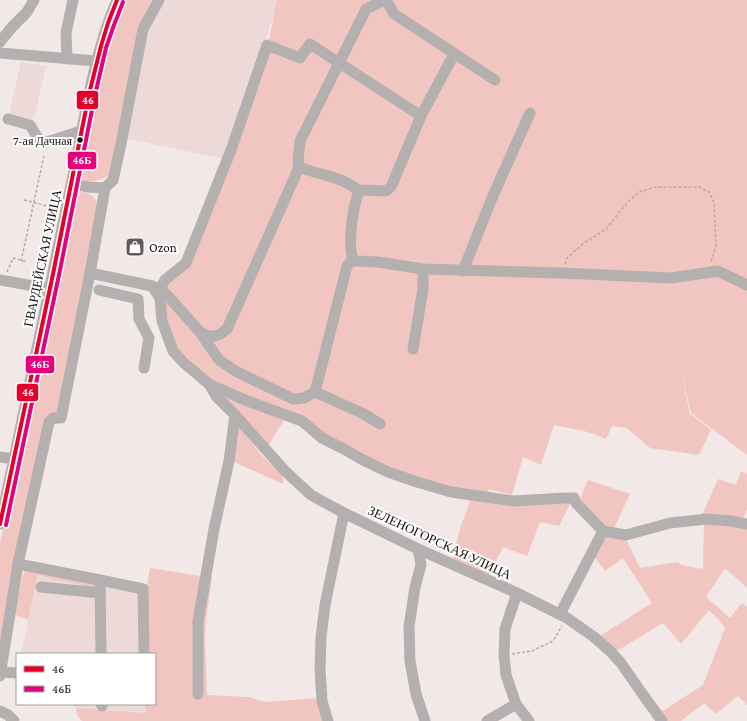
<svg xmlns="http://www.w3.org/2000/svg" width="747" height="721" font-family="'Crimson Pro',serif">
<style>
.built{fill:#eddad8}
.green{fill:#f1c5c0}
.lines{fill:none;stroke-linecap:round;stroke-linejoin:round}
.path{stroke:#b1acab;stroke-width:1.5;stroke-dasharray:3 2;stroke-linecap:butt}
.minor{stroke:#b4b0b0;stroke-width:11}
.bus-1-casing{stroke:#fff;stroke-width:7}
.bus-2-casing{stroke:#fff;stroke-width:7}
.bus-1{stroke:#e4002b;stroke-width:4}
.bus-2{stroke:#e5007d;stroke-width:4}
.bus-dot{fill:#150f0e;stroke:#fff;stroke-width:1.5}
.labels{text-anchor:middle;stroke-width:4;stroke-linejoin:round;paint-order:stroke}
.bus-label{font-size:12px;fill:#150f0e;stroke:#fff;text-anchor:end}
.poi-label{font-size:13px;fill:#150f0e;stroke:#fff;text-anchor:start}
.street-label{font-size:13px;fill:#150f0e;stroke:#fff}
.line-badge{stroke:#fff;stroke-width:1.5}
.badge-label{font-size:11px;text-anchor:middle;font-weight:bold;fill:#fff}
</style>
<rect width="100%" height="100%" fill="#f2e8e7"/>
<g class="built">
<polygon points="163,0 277,0 275,12 224,159 124,138 147,30"/>
<polygon points="21,62 46,66 34,119 9,114"/>
<polygon points="39,570 148,594 147,654 21,654"/>
<polygon points="72,704 146,704 146,713 76,708"/>
</g>
<g class="green">
<path d="M122 0H155L108 176C98 181 85 186 78 175L98 69Z"/>
<polygon points="277,0 747,0 747,455 691,413 680,368 690,414 711,430 699,455 650,448 627,428 612,426 606,439 588,432 554,425 541,465 523,457 512,495 489,489 487,495 464,493 396,473 211,380 186,357 176,346 165,312 166,289 168,283 181,272 263,70"/>
<path d="M83 192C95 195 97 200 99 211L57 413 49 417 0 648V543L74 198 80 193Z"/>
<polygon points="220,390 286,417 268,446 236,413"/>
<polygon points="239,426 261,455 280,473 283,477 283,484 234,462"/>
<polygon points="741,471 747,474 747,509 741,523 747,525 747,588 725,568 706,597 730,618 742,603 747,607 747,705 738,696 716,714 704,703 681,721 666,721 661,712 703,685 725,628 718,619 709,610 681,644 663,623 617,651 600,636 652,603 623,558 605,571 593,555 603,536 626,539 640,568 678,562 681,565 703,569 704,521 702,515 718,479 736,485"/>
<polygon points="588,480 630,494 614,528 606,526 601,523 580,501 582,494"/>
<polygon points="471,499 571,502 559,526 540,522 527,556 503,547 488,576 453,559 460,528"/>
<polygon points="150,568 212,578 206,621 205,638 207,695 248,697 265,702 317,698 324,721 82,721 77,715 76,708 146,713 146,704 155,704 155,654 147,654 147,585"/>
<polygon points="29,570 95,582 98,589 38,575 28,620 14,614 23,575 25,571"/>
</g>
<g class="lines">
<g class="path">
<polyline points="24,200 58,209"/>
<polyline points="21,261 44,156"/>
<polyline points="565,264 567,258 584,243 606,229 627,203 639,192 656,187 699,187 709,192 714,203 716,246 711,262"/>
<polyline points="7,272 13,258 27,262"/>
<polyline points="512,654 532,651 553,641 562,626"/>
</g>
<g class="minor">
<polyline points="159,0 143,29 121,144 113,180 105,188 90,273 152,286 160,298 162,321 173,351 184,363 209,384 245,400 302,421 322,438 344,449 361,459 388,472 417,482 451,492 513,501 531,500 565,498 574,498 576,503 603,531 626,535 670,523 707,519 731,521 747,524"/>
<polyline points="386,0 394,14 495,80"/>
<polyline points="0,42 12,27 27,12 34,0"/>
<polyline points="0,53 96,61"/>
<polyline points="67,59 66,33 73,0"/>
<polyline points="8,119 30,125 39,140 47,142 81,131"/>
<path d="M299 167C319 175 342 176 359 191"/>
<polyline points="72,184 88,187 105,188"/>
<polyline points="353,259 357,261 378,262 423,269 561,273 671,278 718,271 747,285"/>
<path d="M353 259C347 243 353 207 359 191L364 190 386 191 391 187 421 116 454 54"/>
<polyline points="463,271 492,198 530,113"/>
<polyline points="0,280 50,289"/>
<polyline points="155,287 167,295 200,332 219,360 237,372 293,399 304,398 315,392"/>
<polyline points="160,289 165,280 186,263 231,150 267,45 300,58 310,44 421,116"/>
<polyline points="99,290 138,299 139,319 149,338 144,368"/>
<path d="M200 332C211 338 217 338 227 329L297 172 299 167 298 161 300 141 366 9 385 0"/>
<polyline points="413,349 423,289 423,269"/>
<polyline points="209,384 216,396 235,415 285,471 311,495 344,513 418,549 517,593 567,618 594,637 610,651 621,663 641,692 662,721"/>
<polyline points="315,392 347,266 353,259"/>
<polyline points="315,392 364,414 380,424"/>
<polyline points="0,457 14,459"/>
<path d="M0 524C24 413 47 302 70 190 84 127 91 60 117 0"/>
<polyline points="418,549 421,565 415,587 409,627 410,661 416,694 425,721"/>
<polyline points="18,564 100,580 143,589 144,654"/>
<polyline points="100,580 101,654"/>
<polyline points="41,587 100,593"/>
<polyline points="517,593 505,629 504,655 506,675 516,704 529,721"/>
<polyline points="560,614 603,531"/>
<polyline points="1,672 17,673"/>
<polyline points="0,676 18,564 49,422 53,418 61,418 90,273"/>
<polyline points="198,694 198,621 214,529 229,461 235,415"/>
<polyline points="101,704 102,706"/>
<polyline points="0,711 8,715 14,721"/>
<polyline points="328,721 322,701 320,669 321,637 325,605 344,513"/>
<polyline points="487,721 516,704"/>
</g>
<defs>
<polyline id="bus-1" points="0,524 53,274 89,94 101,46 108,23 117,0"/>
<polyline id="bus-2" points="6,525 59,275 95,95 106,48 114,25 123,2"/>
</defs>
<use href="#bus-1" class="bus-1-casing"/>
<use href="#bus-2" class="bus-2-casing"/>
<use href="#bus-1" class="bus-1"/>
<use href="#bus-2" class="bus-2"/>
</g>
<defs>
<symbol id="shop-square" viewBox="-11 -11 22 22"><rect x="-9" y="-9" width="18" height="18" rx="4" fill="#625b5a" stroke="#fff"/><path d="M-5-2.5h2.3a2.7 3.5 0 0 1 5.4 0H5L5.5 6h-11ZM-1.5-2.5h3a1.5 2.3 0 0 0-3 0Z" fill="#fff"/></symbol>
</defs>
<g fill-rule="evenodd">
<use href="#shop-square" x="124" y="236" width="22" height="22"/>
</g>
<circle class="bus-dot" cx="80" cy="140" r="3.5"/>
<g class="labels">
<g class="bus-label">
<text x="72" y="145">7-ая Дачная</text>
</g>
<g class="poi-label">
<text x="149" y="252">Ozon</text>
</g>
<g class="street-label">
<text transform="translate(42 258) rotate(-78)" y="5">ГВАРДЕЙСКАЯ УЛИЦА</text>
<text transform="translate(440 542) rotate(25)" y="5">ЗЕЛЕНОГОРСКАЯ УЛИЦА</text>
</g>
</g>
<g class="line-badge">
<rect x="76" y="90" width="23" height="20" rx="4" fill="#e4002b"/>
<rect x="67" y="151" width="30" height="19" rx="4" fill="#e5007d"/>
<rect x="25" y="355" width="30" height="19" rx="4" fill="#e5007d"/>
<rect x="16" y="383" width="23" height="19" rx="4" fill="#e4002b"/>
</g>
<g class="badge-label">
<text x="88" y="104">46</text>
<text x="82" y="164">46Б</text>
<text x="40" y="368">46Б</text>
<text x="28" y="396">46</text>
</g>
<rect x="16" y="653" width="140" height="52" fill="#ffffff" stroke="#a19f9f"/>
<rect x="24" y="666" width="20" height="6" fill="#e4002b" stroke="#a19f9f"/>
<text x="52" y="673" font-size="12" fill="#150f0e">46</text>
<rect x="24" y="686" width="20" height="6" fill="#e5007d" stroke="#a19f9f"/>
<text x="52" y="693" font-size="12" fill="#150f0e">46Б</text>
</svg>
